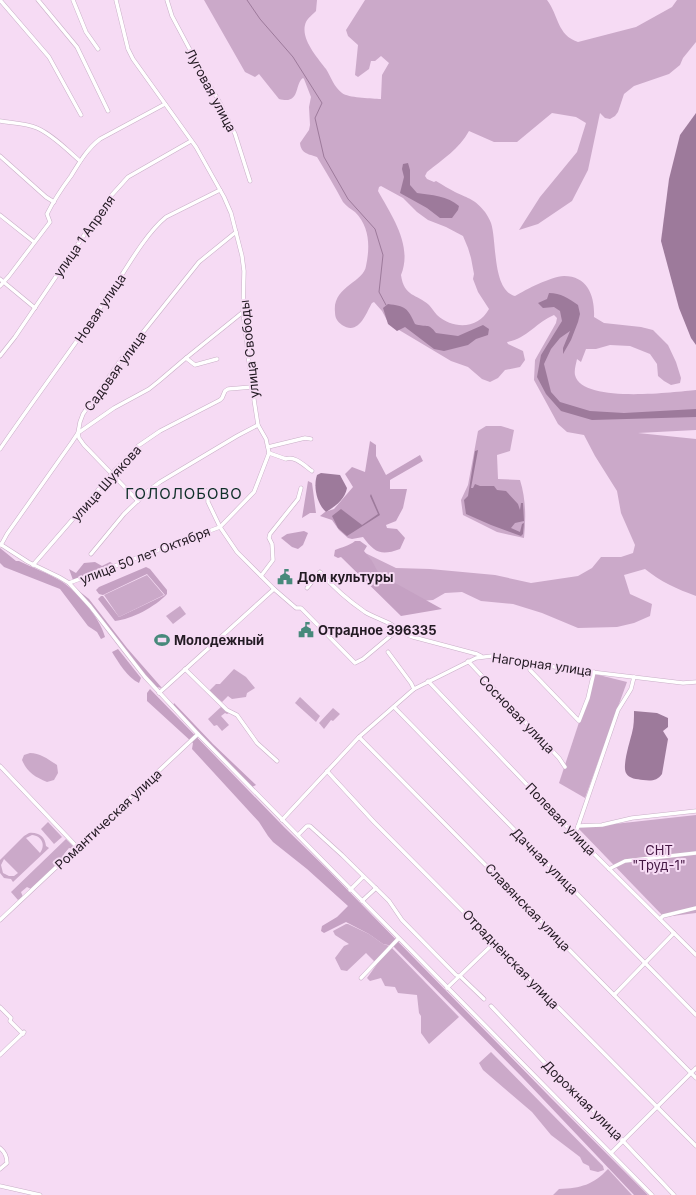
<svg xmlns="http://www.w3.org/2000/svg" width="696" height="1195" font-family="Inter,sans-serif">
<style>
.green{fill:#cba9c9;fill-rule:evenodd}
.forest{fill:#c5a1c3}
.water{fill:#9d7a9b}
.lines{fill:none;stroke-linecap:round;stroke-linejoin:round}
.stream{stroke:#9d7a9b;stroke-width:1}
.minor-casing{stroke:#c9afc7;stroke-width:4.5}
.minor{stroke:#fff;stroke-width:3.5}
.labels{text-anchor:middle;stroke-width:4;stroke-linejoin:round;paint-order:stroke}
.street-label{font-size:13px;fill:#231a23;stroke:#f6dbf4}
.poi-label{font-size:13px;font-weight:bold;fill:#231a23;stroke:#f6dbf4;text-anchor:start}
.park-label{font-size:13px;fill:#441743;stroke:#f6dbf4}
.quarter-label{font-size:15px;letter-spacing:1px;fill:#0f2f29;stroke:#f6dbf4}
</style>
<rect width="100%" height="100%" fill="#f6dbf4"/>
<g class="green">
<path d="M204 0H317L316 11C313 14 308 18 306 22 299 38 318 58 326 69 331 77 334 87 342 93 349 98 369 98 379 99H381V98L382 75 389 63 381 56 375 61H371L369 69 358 77 355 75 358 45 348 36 346 30 365 0H547C559 16 557 35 578 42L636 27 672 7 677 0H696V42L683 58 680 65 669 74 634 86 624 94 618 112 615 116 610 119 605 118 600 113 588 170 572 201 538 224 519 230 540 197 577 152 586 123 576 117 552 113 517 142H494L469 131C459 149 443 159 427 172L425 176 427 179 434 182 436 181C443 185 449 189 455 192 469 199 475 199 485 212 487 215 490 220 491 223 497 241 492 290 515 296 527 289 550 277 564 276 588 276 595 297 594 317L604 323 641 327 653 330 668 345 676 362 681 378 680 383 671 385 664 381 658 376 657 364 650 354 630 346 610 345 596 349H586L581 362 577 359C576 364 574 370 575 375 582 404 673 392 696 390V430L638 433 696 439V596C677 589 661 582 645 569L624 575 630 594 652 604 650 616 634 623 617 627 578 628 542 613 513 604 481 601 462 592 445 593 433 600 409 602 396 598 359 550 396 568 430 569 495 575 531 583 578 576 592 568 601 557H621L633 553 635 545 621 513 617 491 595 456 584 435 567 432 558 424 534 380 535 360 556 323 557 318 554 315C537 322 526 339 507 342L508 344 523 351 525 360 520 367 505 370 498 378 490 382 482 379 468 367 451 361 389 324 382 311 374 302 372 303C366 313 359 336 342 325 337 321 335 318 335 312 332 287 364 282 366 266 370 247 370 227 355 212 351 209 346 206 343 202 335 187 326 172 317 157 309 154 301 154 300 143L309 130 310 125 309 107 311 97 304 79 303 78C294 84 301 105 279 99L259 74 255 77 245 72ZM381 186 403 198 417 212 428 220 446 227 463 236 468 248 471 258 474 274 473 279 478 292 489 309C478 329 454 330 437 315 434 312 432 308 429 305 417 294 404 297 401 275 413 246 392 216 378 191L379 187Z"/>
<path d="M486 426H501L514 430 510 451 497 455 498 479 520 480C526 499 526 518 524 538L497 532 463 515 461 500 468 485 478 431Z"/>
<polygon points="147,575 164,595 119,617 104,595"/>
<polygon points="180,606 186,614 173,624 166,616"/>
<polygon points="234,669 246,677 255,688 247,693 246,697 232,699 228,696 222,702 209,691 216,684 220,684"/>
<polygon points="595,674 627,682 585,798 559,783"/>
<polygon points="300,697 320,716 316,722 295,703"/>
<polygon points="222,706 229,713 227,714 225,713 221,716 229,725 222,731 217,725 214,726 208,719"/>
<polygon points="333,708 340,714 333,721 331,720 324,729 319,723"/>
<path d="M30 753C40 753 48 759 57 765L58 773 54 780 47 782C35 777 27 772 22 760L24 755Z"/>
<polygon points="696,815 696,913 664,917 578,828"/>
<polygon points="48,822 62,837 54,844 41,829"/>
<path d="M29 833C39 832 45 837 46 846L49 848 13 882 11 879 4 878 0 873V860L24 836ZM32 835C42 836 46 845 40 853L26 838ZM4 859 18 873 14 876H9L3 873 1 865Z"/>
<polygon points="66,839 73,846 74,849 69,848 64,854 63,858 31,889 27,887 21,892 23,897 18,900 11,892"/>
<polygon points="346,924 348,924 369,934 383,944 390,946 459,1017 429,1044 421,1033 421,1016 419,1013 417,995 398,993 395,987 385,986 381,978 370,981 367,978 377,964 366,953 347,971 341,970 335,958 344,946 349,944 335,935 333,931"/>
<polygon points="491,1052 603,1166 604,1170 598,1172 590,1170 589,1166 583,1163 580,1157 551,1135 532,1112 483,1070 479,1063"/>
<path d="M608 1169 632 1195H553L559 1189C581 1188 593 1185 608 1169Z"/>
</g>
<g class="forest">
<path d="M370 441 376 445V456L386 475 420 455 423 461 390 480V489H407L403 508 396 521 386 525 387 528 397 529 405 538 400 549C381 556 375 553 363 537L352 539 348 538 339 530 332 520 320 516 325 512 334 509 353 487 345 474 352 467 365 472Z"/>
<polygon points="308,481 312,483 316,513 310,513 302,518"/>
<polygon points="304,531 308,533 303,545 298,549 292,547 281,538 287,534"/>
<path d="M355 541H360L367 546 364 551 372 561 379 574 442 609 401 616 341 557 338 558 334 556 335 550C342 547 349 546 355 541Z"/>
<path d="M0 548 16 561H19C33 568 48 573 61 581 78 592 100 618 105 637L101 639 97 632 88 626 60 589 4 567 0 563Z"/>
<polygon points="95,562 102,566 110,562 115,565 73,580 69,569 76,573 84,563"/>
<path d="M146 567 150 569 167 590V594C155 607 132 619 115 621L98 599 101 596H103L119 617 165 595 147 574 103 595 99 594 96 590 99 587Z"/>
<polygon points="79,591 89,599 127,648 162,688 156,687 132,659"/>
<path d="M118 649 141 678 139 683C128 678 118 662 112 652Z"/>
<polygon points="150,689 284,827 327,869 550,1097 648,1195 634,1195 523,1078 393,946 383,944 369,934 346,922 324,933 321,931 322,926 337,917 348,906 307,869 273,842 268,836 259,822 192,749 193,743 147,701 147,693"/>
<polygon points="174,703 213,744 256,785 252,787 173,706"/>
</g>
<g class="water">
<polygon points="696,113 696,345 691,338 679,308 661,241 669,179 680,135"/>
<path d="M408 163 410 170V185L417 193C431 195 448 196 459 206L458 210 452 218H440L427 208 400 193 404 177 402 169 403 164Z"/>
<path d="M549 293C561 293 568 298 578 305L580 314 578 322 571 340 563 354V348L570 331 560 338 551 349 544 364 551 392 560 402 590 411 624 413 696 409V417L592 420 561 411 546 394 537 377 541 355 562 321 560 311 554 307 543 308 538 303 547 299Z"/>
<path d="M388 304C405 306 408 308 415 324 426 328 428 322 436 333L458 336 483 325 489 329 488 335 476 339 468 345 444 351 434 349 405 327 397 331 388 324 383 308Z"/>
<polygon points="478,450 471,488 473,488 475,484 480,486 494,486 497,490 506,491 518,504 520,510 521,503 523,503 524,521 515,523 511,528 520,532 522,524 524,523 523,534 521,536 491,525 466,514 464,500 468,496 475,451"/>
<path d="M321 473 340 475 347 488C345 499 336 506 326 512 317 504 313 487 317 475Z"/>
<polygon points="371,494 380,515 347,536 338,528 332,516 341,509 362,525 378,514 370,496"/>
<path d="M634 711 657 713 668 718V727L663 731 668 739 662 774C657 781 651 781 643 780 637 779 629 779 626 773 622 766 630 741 632 733 634 726 634 718 634 711Z"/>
</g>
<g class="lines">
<polyline class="stream" points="247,0 260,19 293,57 322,103 315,118 324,157 348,199 375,229 383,255 379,292 386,305"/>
<defs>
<g id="minor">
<polyline points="0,0 49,57 81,115"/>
<polyline points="38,0 77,47 108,111"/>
<polyline points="73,0 86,32 98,49"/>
<polyline points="167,0 172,16 197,63 220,103 235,134 250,181"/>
<path d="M0 121C12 123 26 123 37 128 53 135 67 150 80 161"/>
<polyline points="0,156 46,197 54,202"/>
<polyline points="0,215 34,242"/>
<polyline points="0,279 35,308"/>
<path d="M0 286 9 276 50 222 47 214C54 200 62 188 71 176 79 163 87 149 100 139L165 104"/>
<polyline points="0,356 15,337 110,197 128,177 191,141"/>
<polyline points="186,358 195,365 217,359"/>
<polyline points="268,447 305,438 311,439"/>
<path d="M0 449C35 398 72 349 107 298 124 273 144 235 166 217L220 190"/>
<path d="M269 453 286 459C294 455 305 466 312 471"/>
<polyline points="205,490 208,497 208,502 220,527 237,552 274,589 296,608 301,608 355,663 363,659 394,633 400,632 413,637 477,654 481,656"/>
<polyline points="138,501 84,445 79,438 78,433 114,408 149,389 159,381 186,358 243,312"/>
<polyline points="0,544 28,562 59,577 69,583 90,606 145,677 198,734 652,1195"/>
<polyline points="1,545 7,534 72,442 78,433 80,422 83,414 120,361 199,262 236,232"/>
<polyline points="91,554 124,514 148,491 160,482 237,436 258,425"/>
<polyline points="33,565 117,468 138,446 160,431 220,400 222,398 225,391 228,389 252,387"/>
<polyline points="261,576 273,560 272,544 269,538 270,534 298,499 301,488"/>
<polyline points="69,583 220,527 254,492 269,453 266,439 258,425 252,387 243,312 244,271 242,256 231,213 224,197 196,147 133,59 128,49 116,0"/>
<path d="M307 588 320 572C333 587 349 601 365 612 376 619 393 622 400 632"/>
<polyline points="388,652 411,683 414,689"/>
<polyline points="468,661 559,758 565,767"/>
<polyline points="530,662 530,670 579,721 588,698 594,672"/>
<polyline points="185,669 227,710 237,715 257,743 277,761"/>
<polyline points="428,681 575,835 696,955"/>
<polyline points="159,693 274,589"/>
<polyline points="394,707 696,1015"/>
<polyline points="359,737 696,1078"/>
<polyline points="0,766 78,848"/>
<polyline points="327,771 374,822 696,1146"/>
<polyline points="282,820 359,737 414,689 476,658 492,656 566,669 683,683 696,682"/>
<polyline points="578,826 602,825 632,818 696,811"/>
<polyline points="298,835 307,826 310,826 342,855 389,901 402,920 456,975 461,977 484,999"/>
<polyline points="575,835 618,710 631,689 634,677"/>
<polyline points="609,869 625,861 696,853"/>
<polyline points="350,890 363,877"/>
<polyline points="362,901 376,888"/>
<polyline points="660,919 663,916 696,908"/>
<polyline points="0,920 198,734"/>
<polyline points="361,978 398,939"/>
<polyline points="447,988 495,942"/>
<polyline points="614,995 674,933"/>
<polyline points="491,1006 545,1063 605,1122 674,1195"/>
<polyline points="0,1007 11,1018 10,1021 23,1034"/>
<polyline points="0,1055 24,1032"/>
<path d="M0 1148C5 1152 7 1156 7 1163L0 1169"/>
<polyline points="611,1153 696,1068"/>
<polyline points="0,1186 40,1195"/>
</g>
</defs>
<use href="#minor" class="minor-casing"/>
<use href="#minor" class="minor"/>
</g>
<defs>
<symbol id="civic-bare" viewBox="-9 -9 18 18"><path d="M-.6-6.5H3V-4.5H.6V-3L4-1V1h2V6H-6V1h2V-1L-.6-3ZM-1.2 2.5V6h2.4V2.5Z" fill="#47897b" stroke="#f6dbf4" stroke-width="2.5" paint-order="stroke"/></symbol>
<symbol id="stadium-bare" viewBox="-9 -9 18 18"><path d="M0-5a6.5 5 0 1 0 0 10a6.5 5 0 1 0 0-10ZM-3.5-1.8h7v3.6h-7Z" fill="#47897b" stroke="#f6dbf4" stroke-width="2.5" paint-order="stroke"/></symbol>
</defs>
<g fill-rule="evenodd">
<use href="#civic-bare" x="274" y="566" width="22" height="22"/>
<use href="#civic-bare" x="295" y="619" width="22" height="22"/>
<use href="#stadium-bare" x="151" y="629" width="22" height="22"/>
</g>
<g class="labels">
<g class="street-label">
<text transform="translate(211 90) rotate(62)" y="5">Луговая улица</text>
<text transform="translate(84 236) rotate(-55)" y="5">улица 1 Апреля</text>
<text transform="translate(100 308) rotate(-56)" y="5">Новая улица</text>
<text transform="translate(249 349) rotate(-96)" y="5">улица Свободы</text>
<text transform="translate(115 371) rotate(-54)" y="5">Садовая улица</text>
<text transform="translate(106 483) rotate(-48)" y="5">улица Шуякова</text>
<text transform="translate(145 555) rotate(-21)" y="5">улица 50 лет Октября</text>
<text transform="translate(542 664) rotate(8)" y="5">Нагорная улица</text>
<text transform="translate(517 714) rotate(46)" y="5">Сосновая улица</text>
<text transform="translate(108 819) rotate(-43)" y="5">Романтическая улица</text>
<text transform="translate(561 819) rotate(46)" y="5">Полевая улица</text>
<text transform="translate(545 861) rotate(45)" y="5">Дачная улица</text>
<text transform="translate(528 907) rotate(46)" y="5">Славянская улица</text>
<text transform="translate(511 959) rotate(46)" y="5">Отрадненская улица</text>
<text transform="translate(583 1100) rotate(45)" y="5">Дорожная улица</text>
</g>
<g class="poi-label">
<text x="297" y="582">Дом культуры</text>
<text x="318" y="635">Отрадное 396335</text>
<text x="174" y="645">Молодежный</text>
</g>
<g class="park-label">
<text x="659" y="855">СНТ<tspan x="659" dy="15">"Труд-1"</tspan></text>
</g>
<g class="quarter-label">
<text x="184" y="499">ГОЛОЛОБОВО</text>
</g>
</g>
</svg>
